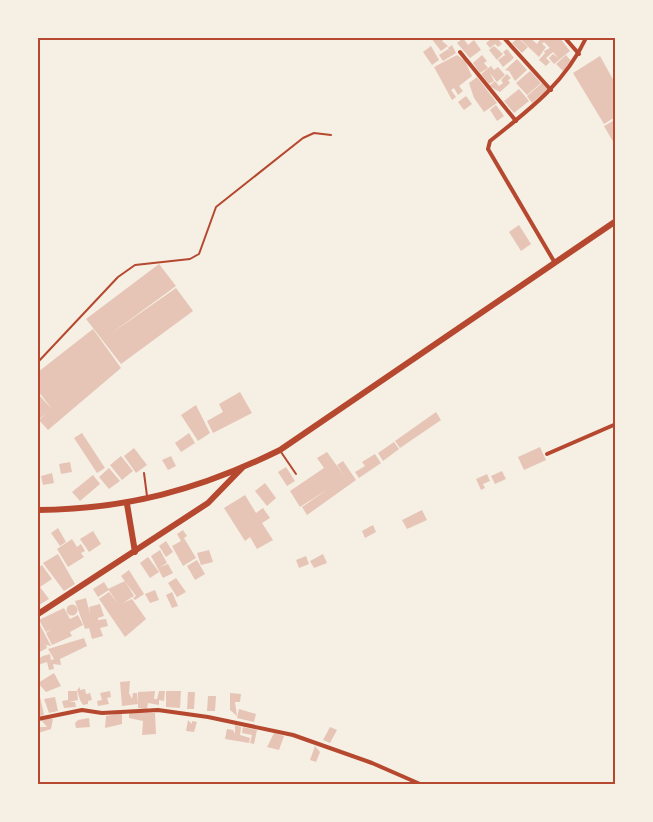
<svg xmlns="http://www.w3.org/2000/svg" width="653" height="822" font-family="'PT Sans Narrow',sans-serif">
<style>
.building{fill:#e6c5b7}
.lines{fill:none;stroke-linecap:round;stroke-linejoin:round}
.service{stroke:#b5482f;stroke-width:2}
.minor{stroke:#b5482f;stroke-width:4}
.primary{stroke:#b5482f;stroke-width:6}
.trunk{stroke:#b5482f;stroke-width:6}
.neatline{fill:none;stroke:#b5482f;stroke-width:2}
</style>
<rect width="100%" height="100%" fill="#f6efe4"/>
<g class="building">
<polygon points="431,38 446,38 442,41 448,46 441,51"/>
<polygon points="463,38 468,45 474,40 481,50 470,58 457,43"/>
<polygon points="492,38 498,39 502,44 498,47 495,44 490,48 486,43"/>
<polygon points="518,38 528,47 522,53 512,43"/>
<polygon points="519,38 530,38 537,44 541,38 560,38 570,51 554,64 549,58 553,54 558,58 553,52 546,58 550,62 546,66 539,60 545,53 544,51 550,48 544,42 542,44 546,47 539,57"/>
<polygon points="452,45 456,53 443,61 439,55 448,49 450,52 448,48"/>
<polygon points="431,46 439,60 432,65 423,52"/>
<polygon points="494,46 503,54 497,60 489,50"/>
<polygon points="507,49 514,58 503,67 498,60 505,55 507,57 503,52"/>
<polygon points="457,55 465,61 472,76 459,86 463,91 458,95 454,88 451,90 456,97 452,100 434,67"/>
<polygon points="482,55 487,61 484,63 488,68 480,73 473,63"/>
<polygon points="566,55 572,62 563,71 556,64"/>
<polygon points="600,56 615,83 615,117 604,124 573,73"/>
<polygon points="517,59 527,70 515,81 509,71 505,70"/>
<polygon points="491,66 494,70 498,67 505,75 497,82 490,73 494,81 489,84 481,74"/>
<polygon points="530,71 541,83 527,95 516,83"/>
<polygon points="507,74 511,78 508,80 510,83 500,92 489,86 495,81 499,86 503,83 501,80"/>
<polygon points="477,77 497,103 484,112 474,98 469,83"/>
<polygon points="542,83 548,89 532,103 527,96"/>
<polygon points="519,89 529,101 514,113 504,101"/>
<polygon points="466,96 472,104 464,110 458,102"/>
<polygon points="496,105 504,116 497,121 490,110"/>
<polygon points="613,121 615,126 615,145 604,126"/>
<polygon points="519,225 531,244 521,251 509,232"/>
<polygon points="159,264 176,286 109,335 176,288 193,311 121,364 86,319"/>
<polygon points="93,329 121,368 48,430 39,420 48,412 38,420 38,394 52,409 38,391 38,372"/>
<polygon points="240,392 252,413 213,433 207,421 223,412 219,404"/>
<polygon points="196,405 210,433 198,441 181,415"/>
<polygon points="436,412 441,420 400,448 395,441"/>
<polygon points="82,433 105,468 97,473 74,438"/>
<polygon points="189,433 195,443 181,452 175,443"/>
<polygon points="394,442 399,449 383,461 378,453"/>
<polygon points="540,447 546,460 524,470 518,457"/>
<polygon points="134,448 147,465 136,473 124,456"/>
<polygon points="327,452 345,477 337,465 343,461 356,480 307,515 302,507 328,489 300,507 290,491 324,468 317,458"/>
<polygon points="375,454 381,463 359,478 355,472 365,466 362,462"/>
<polygon points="121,456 133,471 122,480 110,465"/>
<polygon points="171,456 176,466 168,470 162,460"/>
<polygon points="70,462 72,472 61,474 59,464"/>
<polygon points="286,467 295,481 287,486 278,472"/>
<polygon points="109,468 120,481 109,489 99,477"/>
<polygon points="502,471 506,479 495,484 491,476"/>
<polygon points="52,473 54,483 43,485 41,476"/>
<polygon points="487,474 490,481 483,484 485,488 481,490 476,479"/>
<polygon points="93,475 100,484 80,501 72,492"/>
<polygon points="265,483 276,498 267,506 255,491"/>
<polygon points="245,495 256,513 263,508 270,518 262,523 273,540 257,549 250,537 245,541 224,508"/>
<polygon points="422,510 427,520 407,529 402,520"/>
<polygon points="373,525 376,532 365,538 362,531"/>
<polygon points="58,528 66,542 60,546 51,533"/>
<polygon points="183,530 187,536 184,538 196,558 183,566 172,546 181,541 177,534"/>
<polygon points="93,531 101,544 89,552 80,539"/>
<polygon points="72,539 77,547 81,544 85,551 81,553 84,557 68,567 57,549"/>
<polygon points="166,541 173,552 166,557 159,546"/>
<polygon points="160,550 167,563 160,567 168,564 173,573 163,578 151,556"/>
<polygon points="209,550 213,562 201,565 197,553"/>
<polygon points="58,554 75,584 64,591 43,563"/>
<polygon points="323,554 327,563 314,568 310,561"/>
<polygon points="306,556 309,564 299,568 296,560"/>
<polygon points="148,557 159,572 150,578 140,563"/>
<polygon points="197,560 205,574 195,580 187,566"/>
<polygon points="42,565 52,579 40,587 49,599 39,605 38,568"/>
<polygon points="129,570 144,594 135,600 133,598 136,596 121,576"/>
<polygon points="176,578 186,592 177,597 168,583"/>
<polygon points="125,581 134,596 123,603 132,599 146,619 125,637 99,599 109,592 118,604 108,589"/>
<polygon points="104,582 109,590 98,597 93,589"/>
<polygon points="155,590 159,600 150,603 145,594"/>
<polygon points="172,592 178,606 172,608 166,595"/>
<polygon points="86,598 90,614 89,607 100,604 104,616 98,618 98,620 106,619 108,626 100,628 103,636 92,639 89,628 85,629 75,601"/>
<circle cx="72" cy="610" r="5.5"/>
<polygon points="64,608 70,619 78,615 83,625 70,632 72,636 52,645 46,633 52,629 46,632 39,620"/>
<polygon points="38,621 51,646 46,645 47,648 38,653"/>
<polygon points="84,638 87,646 60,659 61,665 53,664 54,669 49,670 47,662 38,665 38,659 43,656 50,654 51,660 54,659 48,649"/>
<polygon points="54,673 61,686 46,692 38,683"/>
<polygon points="130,681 129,693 132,699 133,693 137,693 138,704 122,706 120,682"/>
<polygon points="38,687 44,715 39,716 38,709"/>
<polygon points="80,687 80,690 85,689 86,694 90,693 92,700 88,701 88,704 83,705 80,700 77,690"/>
<polygon points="68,691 77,691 78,700 69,702 75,702 76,707 64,708 62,701 68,700"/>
<polygon points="110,691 111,697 107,698 109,704 98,706 97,701 102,700 100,693"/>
<polygon points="155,691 154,699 157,699 159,691 165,691 164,701 159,700 159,705 148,703 147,709 138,708 138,692"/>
<polygon points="166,691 181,691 180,708 166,707"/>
<polygon points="188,692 195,692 194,709 187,709"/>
<polygon points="230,693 241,694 240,702 235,702 237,716 230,710"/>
<polygon points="208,696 216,696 215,711 207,711"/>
<polygon points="55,697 58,711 49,713 44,699"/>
<polygon points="239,709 256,714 254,722 237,718"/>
<polygon points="129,712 155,713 156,734 142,735 143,721 129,718"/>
<polygon points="117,714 122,714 122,724 105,728 106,716"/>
<polygon points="49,718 53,719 51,729 38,733 38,727 47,727 41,720"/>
<polygon points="89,718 90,727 76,728 75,723 78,720"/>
<polygon points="188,720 192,724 192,721 197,722 194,732 186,731"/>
<polygon points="235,725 241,727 240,735 250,738 249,743 225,739 227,729 233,730 235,734"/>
<polygon points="243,727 257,730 254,744 250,743 252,735 242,733"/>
<polygon points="330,727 337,730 330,743 323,740"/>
<polygon points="274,733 284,736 279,750 267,747"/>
<polygon points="315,746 320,752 316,762 310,760"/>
</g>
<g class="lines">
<g class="service">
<polyline points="615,119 616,120"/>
<polyline points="38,362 118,277 135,265 190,259 199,254 216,207 303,138 314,133 331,135"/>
<polyline points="281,452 296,474"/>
<polyline points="144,473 147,496"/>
</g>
<g class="minor">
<polyline points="504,38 551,90"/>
<polyline points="565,38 579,54"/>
<polyline points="460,52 516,121"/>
<path d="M555 263 488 149 490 141C529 110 565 83 586 38"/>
<polyline points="547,454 616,424"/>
<polyline points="38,719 82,710 102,713 158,710 208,717 293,735 372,763 420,784"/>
</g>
<polyline class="primary" points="38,614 208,503 242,468"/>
<g class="trunk">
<polyline points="127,504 135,552"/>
<path d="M38 510C127 509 199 490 280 450L616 221"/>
</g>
</g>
<rect width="653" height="822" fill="none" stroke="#f6efe4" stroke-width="78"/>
<rect x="39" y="39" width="575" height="744" class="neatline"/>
</svg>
